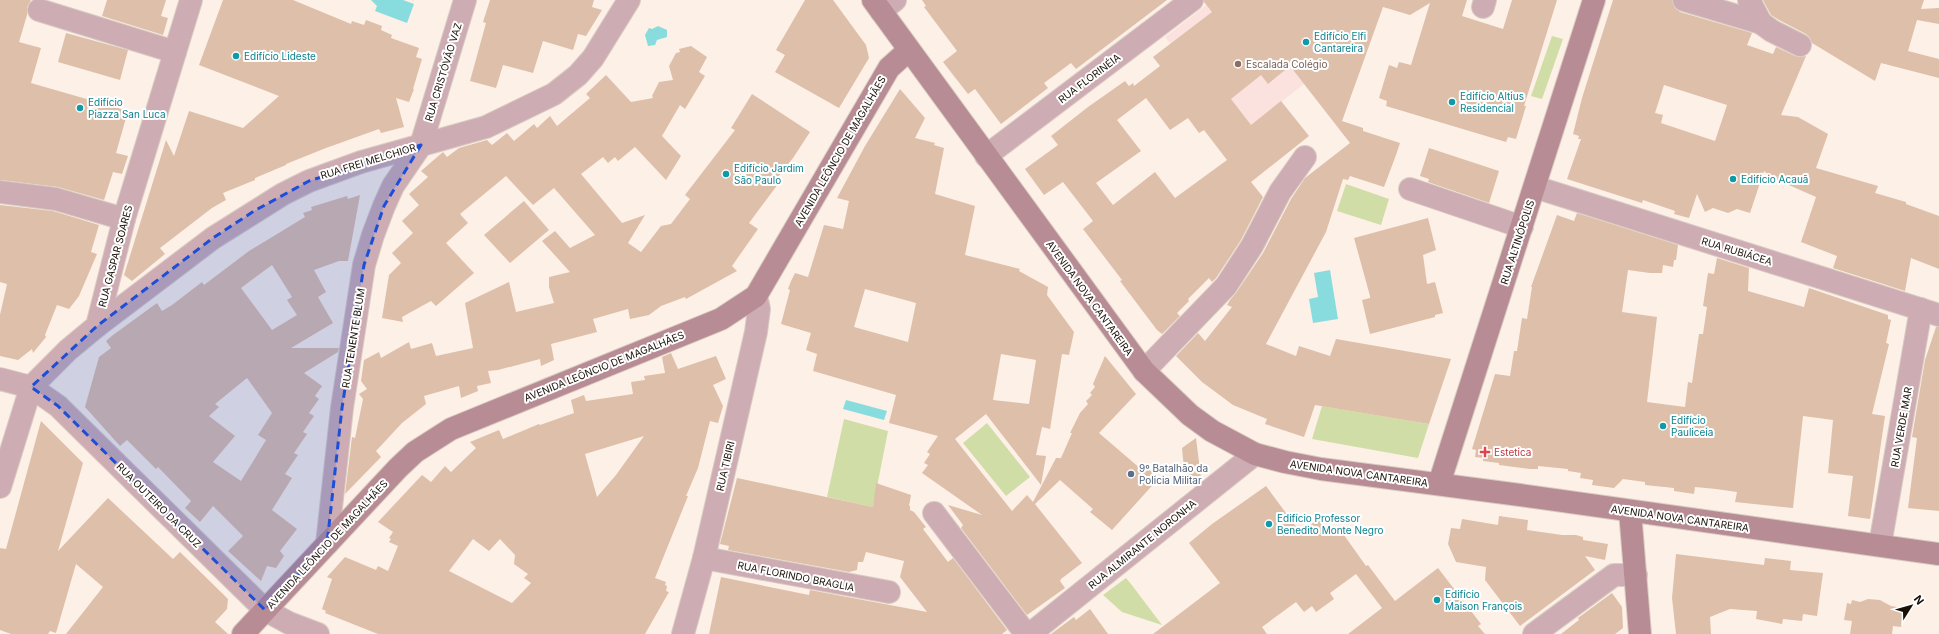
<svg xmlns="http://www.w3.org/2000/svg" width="1939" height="634" font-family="Inter,sans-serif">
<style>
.education{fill:#fce2de}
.green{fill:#d1dda6}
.water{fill:#88dcde}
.building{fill:#debfa9;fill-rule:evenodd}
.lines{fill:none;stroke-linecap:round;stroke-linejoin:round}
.street-casing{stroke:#d9ccc3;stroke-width:24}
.secondary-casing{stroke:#d9ccc3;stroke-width:24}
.street{stroke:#cdadb3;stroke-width:22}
.secondary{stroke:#b88c94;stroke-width:22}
.marked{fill:#1d4ed8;fill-opacity:0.2;stroke:#1d4ed8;stroke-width:3;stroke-dasharray:8 5;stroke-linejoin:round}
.culture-dot{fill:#0f9aa8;stroke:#fff;stroke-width:1.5}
.education-dot{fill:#8d6e63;stroke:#fff;stroke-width:1.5}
.health-dot{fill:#e0444e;stroke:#fff;stroke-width:1.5}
.service-dot{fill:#5c6f8a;stroke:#fff;stroke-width:1.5}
.labels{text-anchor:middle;stroke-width:4;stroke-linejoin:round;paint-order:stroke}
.culture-label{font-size:10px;fill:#0d838f;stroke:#fff;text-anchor:start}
.education-label{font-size:10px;fill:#785e54;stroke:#fff;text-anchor:start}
.street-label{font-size:10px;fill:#1a1008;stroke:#fff}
.health-label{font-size:10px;fill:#be3a42;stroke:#fff;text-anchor:start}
.service-label{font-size:10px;fill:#4e5e75;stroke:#fff;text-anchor:start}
</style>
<rect width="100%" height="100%" fill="#fdf0e7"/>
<polygon class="education" points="1213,0 1238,0 1304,84 1241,133 1165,37"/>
<g class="green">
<polygon points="1552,36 1563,39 1542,99 1531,96"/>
<polygon points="1346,184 1389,199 1381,225 1337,211"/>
<polygon points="1322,406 1429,424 1418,458 1312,439"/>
<polygon points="844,419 888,431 873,507 827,497"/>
<polygon points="987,423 1030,477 1006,496 963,443"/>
<polygon points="1126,578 1131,584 1162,625 1122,612 1103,595"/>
</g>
<g class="water">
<polygon points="371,0 403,0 414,4 407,23 375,11 377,6"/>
<polygon points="658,26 667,30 667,37 657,40 655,45 648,46 645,35 649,28 652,29"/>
<polygon points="1330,270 1338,319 1313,323 1309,299 1318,297 1314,273"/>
<polygon points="846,400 887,411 884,420 843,409"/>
</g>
<g class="building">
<polygon points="0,0 31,0 27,7 27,15 19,42 41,48 31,83 128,111 116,153 128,156 122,174 113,172 104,200 58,187 0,180"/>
<polygon points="107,0 166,0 161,16 168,18 163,35 102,16"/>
<polygon points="223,0 293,0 351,24 352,21 364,25 366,20 382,26 381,30 392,35 391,38 419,48 416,57 422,59 413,89 414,89 409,102 396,98 404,127 381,133 379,129 326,148 286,164 286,165 255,178 255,180 223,193 226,200 212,208 160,248 165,254 132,281 124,275 166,140 174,156 189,111 243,128 279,96 199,65"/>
<polygon points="490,0 594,0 592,7 602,10 586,36 578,34 573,50 543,41 533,73 503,65 496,88 470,81 486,23 483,22"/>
<polygon points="805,0 833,0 866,45 869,58 839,108 775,72 785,55 776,50"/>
<polygon points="922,0 1167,0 1076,69 1071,63 1044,83 1048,88 1001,124 975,89 968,94 943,62 957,51 924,7 926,6"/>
<path d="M1204 0H1467L1462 16 1503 29 1512 0H1557L1524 106H1526L1516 139 1508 137 1506 142 1386 106 1387 101 1379 98 1389 65 1397 68 1399 62 1411 65 1430 3 1410 15 1383 7 1342 121 1363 128V131L1400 143 1396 155 1384 187 1350 176 1348 180 1343 179 1326 232 1266 344 1296 356 1299 346 1330 356 1336 339 1451 359 1429 424 1315 405 1304 437 1265 424 1267 419 1233 405 1202 382 1176 356 1198 333 1205 341 1232 307 1227 305 1230 300 1236 293 1263 253 1291 199 1305 178 1350 143 1290 66 1268 84 1261 75 1231 99 1251 125 1281 101 1309 136 1251 182 1263 197 1241 240 1216 278 1212 282 1209 278 1188 299 1189 301 1177 313 1180 316 1162 334 1157 330 1120 281 1122 280 1083 229 1093 221 1063 182 1044 195 1025 169 1058 145 1051 136 1088 107 1125 81 1129 86 1133 83 1134 86 1160 66 1153 57 1212 12 1204 2ZM1146 98 1170 130 1188 118 1199 133 1204 130 1227 160 1175 198 1155 172 1113 205 1096 183 1141 151 1117 120Z"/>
<path d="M1613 0H1672L1675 8 1680 12 1752 33 1747 45 1773 54 1776 47 1795 56 1800 57 1806 56 1781 115 1798 117 1828 134 1816 168 1878 186 1875 193 1906 202V204L1939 216V269L1911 258 1905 291 1833 268 1837 256 1801 242 1816 197 1773 178 1764 171 1750 213 1737 209 1728 213 1713 208 1705 212 1697 194 1689 218 1674 214 1675 211 1643 200 1642 203 1567 179 1581 139H1578L1579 136 1573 134 1582 98ZM1664 85 1727 105 1715 141 1661 123 1663 115 1655 113Z"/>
<polygon points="1763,0 1924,0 1921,9 1939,8 1939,24 1917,20 1908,51 1939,59 1939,78 1881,63 1875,81 1812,43 1810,38 1806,34 1779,20 1771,15"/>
<polygon points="66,33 128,50 120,80 58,62"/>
<polygon points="691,46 707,57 699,72 705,76 685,109 680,105 662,136 681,156 666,180 635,147 618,161 615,157 608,163 603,157 581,174 622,223 645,215 628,243 641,252 661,226 671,224 690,199 685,195 735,130 731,128 752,94 810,132 793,158 777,178 781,180 749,223 758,229 732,266 737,271 686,299 685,297 661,306 649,315 630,319 628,309 593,319 597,332 551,344 554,360 541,366 540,359 498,370 488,371 491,383 477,386 478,391 461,398 459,386 424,396 426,404 402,423 376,451 381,457 345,494 352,437 355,438 363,399 359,394 367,389 361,381 364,360 379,352 381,358 409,342 411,349 432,343 436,356 473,348 465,303 509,282 516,312 554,303 549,287 549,277 570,272 542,241 555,231 570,248 595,235 554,188 533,205 506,176 460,214 468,223 446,243 474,273 436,306 431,301 402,317 403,322 382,318 389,275 401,263 392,253 413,233 402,221 419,205 409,194 428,177 421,171 443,152 447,157 459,148 487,140 492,145 507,133 514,141 534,124 537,128 550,116 557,126 590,98 586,94 606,75 631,102 653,98 652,96 659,82 673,80 669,66 676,53 680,52 679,49"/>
<path d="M900 89 925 118 915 138 935 143 934 145 944 148 935 194 975 206 965 255 1020 269 1019 271 1048 287 1047 295 1074 332 1069 355 1062 354 1050 429 1042 427 1036 455 1046 456 1041 485 986 414 955 439 1012 511 1027 495 1033 502 1056 458H1061L1072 433H1070L1080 413 1088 404 1086 401 1092 395 1090 393 1095 387 1093 384 1105 356 1136 394 1099 433 1142 470 1145 466 1159 478 1112 530 1090 512 1093 509 1060 480 1035 504 1082 563 1061 579 1060 581 1065 588 1027 615 961 528 963 525 948 505 982 515 922 473 928 465 924 463 930 454 927 452 938 436 889 423 896 395 813 371 817 354 806 350 811 333 781 324 790 290 788 289 791 281 795 273 808 277 824 225 843 229 849 201 837 198 865 146ZM865 289 916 303 908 342 854 327ZM1001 354 1036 360 1029 404 993 400Z"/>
<polygon points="1429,148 1499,171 1489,203 1428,182 1429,179 1420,176"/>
<path d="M360 195 348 261H339L314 270 326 292 318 297 333 323 291 348H339L338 352 304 373 322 386 315 396 319 399 309 413 314 416 303 432 307 434 294 453 298 455 285 474 292 478 272 510 297 529 280 551 284 556 276 568 267 566 261 581 228 551 243 536 213 506 200 522 185 508 191 501 158 467 156 469 127 440 120 446 85 407 99 357 111 348 106 341 113 335 157 303 162 311 172 305 202 282 204 285 249 251 305 217 303 213 312 210 311 207 347 196 348 199ZM272 265 292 297 287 300 297 315 272 330 241 288ZM247 378 272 413 258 435 266 440 241 481 213 462 235 436 209 416 219 407 215 404Z"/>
<polygon points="524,201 549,230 510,263 484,235"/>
<polygon points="0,205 53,211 99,225 91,252 97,254 79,296 69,309 57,305 45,335 46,337 33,353 32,349 18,360 0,356 0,315 7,284 0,282"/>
<polygon points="1577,213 1678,245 1676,260 1674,260 1673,267 1663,265 1662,273 1650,273 1628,270 1622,312 1657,317 1647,402 1685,407 1688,382 1692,383 1699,334 1703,334 1707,307 1703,306 1708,273 1714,274 1717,258 1749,268 1748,291 1804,307 1809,288 1888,315 1888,319 1891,320 1886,343 1889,344 1872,414 1885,416 1870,519 1848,516 1853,476 1828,473 1833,420 1803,416 1793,508 1735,502 1737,492 1716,489 1695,487 1694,494 1674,491 1674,488 1645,485 1645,482 1623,479 1614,488 1592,485 1593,480 1580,478 1581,473 1568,471 1568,469 1538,466 1538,469 1530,469 1499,465 1499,463 1483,461 1483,458 1475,457 1476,450 1472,449 1495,374 1510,376 1514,351 1517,351 1522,318 1527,319 1532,287 1531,287 1557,215 1574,221"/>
<polygon points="1428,218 1436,250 1423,255 1427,284 1435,282 1443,313 1435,315 1435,317 1370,334 1362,300 1370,298 1370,296 1354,238"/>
<polygon points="1936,327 1939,327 1939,511 1908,508 1917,438 1912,437 1925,360"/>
<path d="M671 353 678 369 716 356 726 379 713 385 723 406 718 423 710 421 698 468 686 496H688L655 578 666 582 665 585 667 586 666 591 669 592 645 634H378L325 613 326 611 322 609 332 579 327 577 345 557 376 570 378 566 388 571 398 546 389 542 391 539 389 538 393 532 378 522 422 475 431 482 445 466 451 472 476 448 470 442 499 430 503 439 539 424 540 425 574 413 571 400 584 395 586 401 633 394 631 382 645 380 644 376 665 373 662 357ZM644 436 616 475 597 497 585 454ZM473 539 489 551 500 539 515 555 514 564 528 574 524 578 531 583 512 603 449 571Z"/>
<polygon points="41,421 83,463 58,551 108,498 173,559 180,552 228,599 227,609 215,622 228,634 66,634 103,587 76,564 56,633 50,631 48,634 11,634 0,630 0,548 6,549"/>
<polygon points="1196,438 1201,478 1185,479 1182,448"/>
<polygon points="737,478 873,507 876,483 911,495 909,506 910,506 910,510 914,512 926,527 923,529 948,562 953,558 1007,630 1002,634 709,634 721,577 809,595 810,590 927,612 900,577 904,561 866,552 863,562 858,562 857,570 849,572 728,550 729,546 720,544"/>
<polygon points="1266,486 1300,532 1320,518 1331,534 1339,528 1366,566 1368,565 1395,601 1438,568 1481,624 1478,626 1485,634 1348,634 1382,608 1356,574 1330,593 1334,599 1316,612 1312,606 1304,612 1296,602 1262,627 1267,634 1153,634 1220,583 1189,543 1212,524"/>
<polygon points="1499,516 1528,520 1527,530 1562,535 1576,535 1583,537 1583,540 1608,544 1605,560 1585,556 1595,570 1520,626 1485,580 1486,567 1456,562 1448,544 1451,528 1460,529 1462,519 1498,525"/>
<polygon points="1676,554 1764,565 1765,558 1791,561 1790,570 1823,573 1817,616 1803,614 1802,621 1783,619 1782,624 1756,619 1757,611 1730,609 1710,617 1711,634 1676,634 1672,598"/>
<polygon points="1612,593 1622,607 1623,628 1615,634 1561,634 1579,620 1578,618"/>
<polygon points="1868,599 1880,600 1891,606 1903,608 1901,627 1893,626 1892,634 1850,634 1852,621 1844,620 1847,603 1851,604 1852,600 1860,602"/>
<polygon points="1090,609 1108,634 1051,634 1074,617 1076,620"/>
</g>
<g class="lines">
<defs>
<g id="street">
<polyline points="1684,0 1761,23 1772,31 1800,45"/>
<polyline points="1749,0 1761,23"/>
<polyline points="1483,7 1485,0"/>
<polyline points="39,10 175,52"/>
<polyline points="881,11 895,0"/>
<polyline points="986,156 1192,0"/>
<polyline points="1535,187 1939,315"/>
<polyline points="1410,189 1522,227"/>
<polyline points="0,192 56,199 124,219"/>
<polyline points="97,326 124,219 191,0"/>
<polyline points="1144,371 1226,286 1252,246 1280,192 1305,157"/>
<polyline points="0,379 31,387 58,406 265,610 289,623 318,634"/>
<polyline points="0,487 31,387 68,350 97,326 213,238 283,194 309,181 361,162 486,127 554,94 578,75 593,58 629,0"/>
<polyline points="934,513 1026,634"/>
<polyline points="327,544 342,408 364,265 373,235 384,206 393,186 421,145 465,0"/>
<polyline points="1880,545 1921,309"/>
<polyline points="704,558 889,592"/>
<polyline points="683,634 704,558 756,332 759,309 756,296"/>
<polyline points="1030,634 1255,454"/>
<polyline points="1534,634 1614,575 1636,575"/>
</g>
<g id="secondary">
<polyline points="873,0 1144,371 1190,415 1212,431 1255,454 1285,462 1321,469 1520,495 1939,554"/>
<polyline points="1439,484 1594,0"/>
<polyline points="1630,511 1640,634"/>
<polyline points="243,634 398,468 415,452 451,429 721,319 756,296 889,68 909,50"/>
</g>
</defs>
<use href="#street" class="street-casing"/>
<use href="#secondary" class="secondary-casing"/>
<use href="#street" class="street"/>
<use href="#secondary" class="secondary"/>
</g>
<path class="marked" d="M421 145 384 206 364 265 342 408 327 544 265 610 58 406 31 387 97 326 213 238 254 211 309 181Z"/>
<g class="culture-dot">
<circle cx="1306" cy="42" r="4"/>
<circle cx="236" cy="56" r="4"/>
<circle cx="1452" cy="102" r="4"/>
<circle cx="80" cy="108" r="4"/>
<circle cx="726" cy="174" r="4"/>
<circle cx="1733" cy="179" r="4"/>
<circle cx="1663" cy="426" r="4"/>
<circle cx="1269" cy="524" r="4"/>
<circle cx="1437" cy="600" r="4"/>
</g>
<circle class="education-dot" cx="1238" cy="64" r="4"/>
<path class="health-dot" d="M1483 446h4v4h4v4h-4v4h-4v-4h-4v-4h4z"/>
<circle class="service-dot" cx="1131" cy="474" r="4"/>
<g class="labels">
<g class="culture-label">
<text x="1314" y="40">Edifício Elfi<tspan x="1314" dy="12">Cantareira</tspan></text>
<text x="244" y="60">Edifício Lideste</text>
<text x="1460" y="100">Edifício Altius<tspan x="1460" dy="12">Residencial</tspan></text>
<text x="88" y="106">Edifício<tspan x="88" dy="12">Piazza San Luca</tspan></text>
<text x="734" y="172">Edifício Jardim<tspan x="734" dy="12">São Paulo</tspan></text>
<text x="1741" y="183">Edifício Acauã</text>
<text x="1671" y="424">Edifício<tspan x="1671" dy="12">Pauliceia</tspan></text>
<text x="1277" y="522">Edifício Professor<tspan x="1277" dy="12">Benedito Monte Negro</tspan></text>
<text x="1445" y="598">Edifício<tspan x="1445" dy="12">Maison François</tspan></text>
</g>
<g class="education-label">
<text x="1246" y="68">Escalada Colégio</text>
</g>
<g class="street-label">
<text transform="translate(443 72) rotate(-73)" y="4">RUA CRISTÓVÃO VAZ</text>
<text transform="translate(1089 78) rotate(-37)" y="4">RUA FLORINÉIA</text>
<text transform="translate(840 151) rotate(-60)" y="4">AVENIDA LEÔNCIO DE MAGALHÃES</text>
<text transform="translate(368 161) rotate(-17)" y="4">RUA FREI MELCHIOR</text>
<text transform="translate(1517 242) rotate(-72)" y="4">RUA ALTINÓPOLIS</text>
<text transform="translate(1737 251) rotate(17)" y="4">RUA RUBIÁCEA</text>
<text transform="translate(115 256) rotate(-75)" y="4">RUA GASPAR SOARES</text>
<text transform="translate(1090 298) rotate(54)" y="4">AVENIDA NOVA CANTAREIRA</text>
<text transform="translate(353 338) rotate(-81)" y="4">RUA TENENTE BLUM</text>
<text transform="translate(604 366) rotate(-22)" y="4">AVENIDA LEÔNCIO DE MAGALHÃES</text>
<text transform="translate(1901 427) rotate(-80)" y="4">RUA VERDE MAR</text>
<text transform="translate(725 466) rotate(-77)" y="4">RUA TIBIRI</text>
<text transform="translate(1359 473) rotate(8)" y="4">AVENIDA NOVA CANTAREIRA</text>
<text transform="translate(159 505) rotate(45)" y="4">RUA OUTEIRO DA CRUZ</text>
<text transform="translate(1680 518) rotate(8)" y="4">AVENIDA NOVA CANTAREIRA</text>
<text transform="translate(327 544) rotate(-47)" y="4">AVENIDA LEÔNCIO DE MAGALHÃES</text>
<text transform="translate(1142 544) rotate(-39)" y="4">RUA ALMIRANTE NORONHA</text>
<text transform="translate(796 576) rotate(11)" y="4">RUA FLORINDO BRAGLIA</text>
</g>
<g class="health-label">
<text x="1494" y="456">Estetica</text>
</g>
<g class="service-label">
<text x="1139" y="472">9º Batalhão da<tspan x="1139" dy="12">Policia Militar</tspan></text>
</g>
</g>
<g transform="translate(1911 606) rotate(53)" stroke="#ffffff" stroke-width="3" paint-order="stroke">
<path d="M0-3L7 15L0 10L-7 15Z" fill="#1a1008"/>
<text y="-6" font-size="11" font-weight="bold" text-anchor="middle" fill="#1a1008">N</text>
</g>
</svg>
